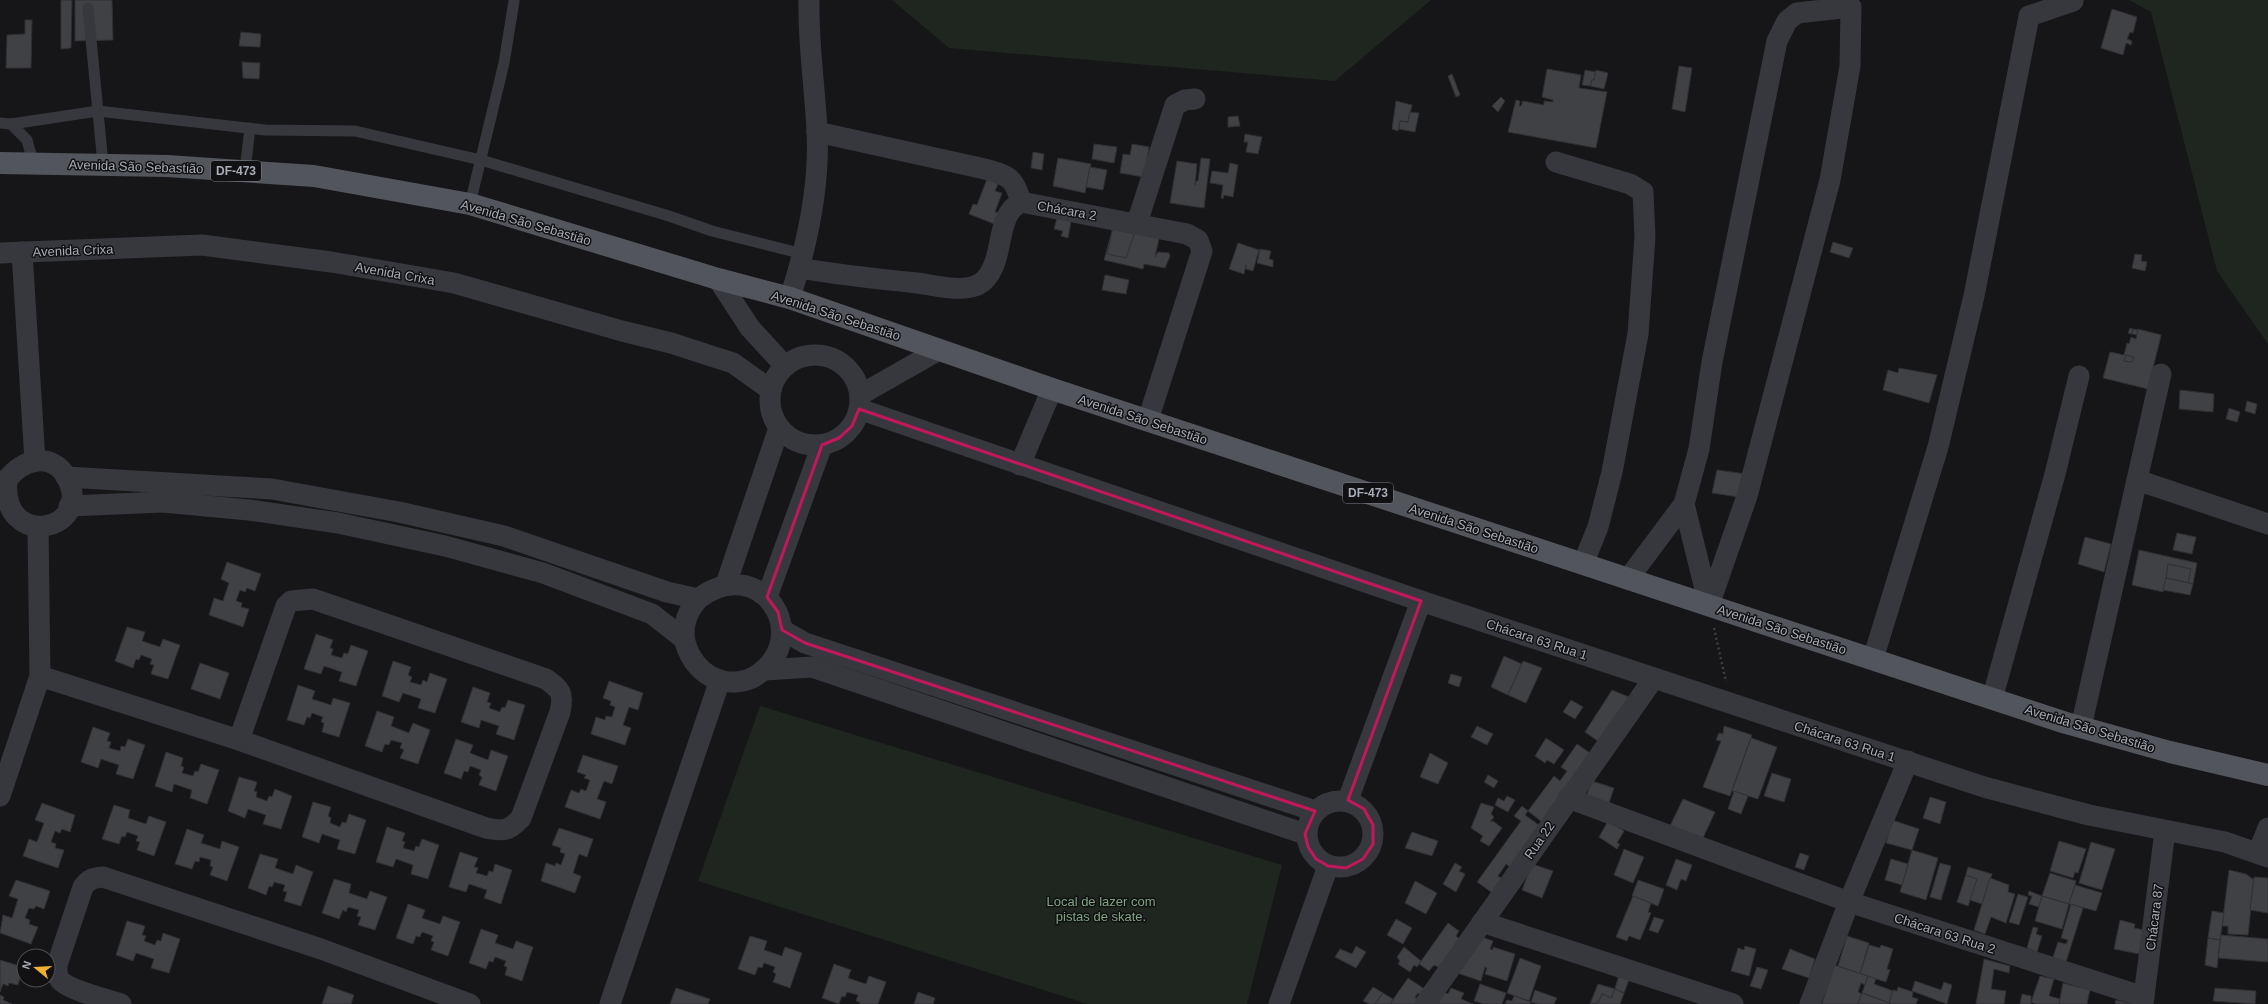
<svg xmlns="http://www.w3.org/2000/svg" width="2268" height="1004" font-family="Arial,sans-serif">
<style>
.green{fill:#1e261f}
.building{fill:#404145;stroke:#303034}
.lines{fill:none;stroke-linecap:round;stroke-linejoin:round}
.path{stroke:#3d3f44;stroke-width:2.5;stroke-dasharray:2 3;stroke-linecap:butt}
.lane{stroke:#37383d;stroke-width:11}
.street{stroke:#37383d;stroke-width:21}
.primary{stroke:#53555c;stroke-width:22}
.marked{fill:none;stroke:#c2185b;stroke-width:3;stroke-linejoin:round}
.labels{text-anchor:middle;stroke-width:3;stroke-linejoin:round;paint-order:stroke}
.shield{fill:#111113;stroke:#7b7e86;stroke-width:1}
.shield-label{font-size:12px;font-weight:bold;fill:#a8adb8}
.street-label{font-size:13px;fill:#a8adb8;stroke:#111113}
.park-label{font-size:13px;fill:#7fa381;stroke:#111113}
</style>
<rect width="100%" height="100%" fill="#161618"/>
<g class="green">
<polygon points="892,0 1431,0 1335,81 949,48"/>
<polygon points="2129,0 2268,0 2268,344 2217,271 2151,12"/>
<polygon points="760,706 1282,865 1247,1004 1088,1004 698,881"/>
</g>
<g class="building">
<polygon points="61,0 72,0 71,48 61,49"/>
<polygon points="75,0 112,0 113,40 75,41"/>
<polygon points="2112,9 2137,17 2133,33 2130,32 2127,39 2132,41 2131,45 2126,43 2123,55 2101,48"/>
<polygon points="25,20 32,20 31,68 6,68 7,35 25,34"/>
<polygon points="241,32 261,34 260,47 239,46"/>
<polygon points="242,62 260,63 259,79 243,78"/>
<polygon points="1679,66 1692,68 1685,112 1672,109"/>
<polygon points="1547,69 1581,75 1579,88 1607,92 1596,148 1508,132 1516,100 1520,101 1519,106 1521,106 1523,101 1544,105 1544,101 1553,102 1553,100 1542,97"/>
<polygon points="1585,70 1596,72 1594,80 1592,80 1590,86 1582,85"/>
<polygon points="1596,70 1608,73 1604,89 1590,86 1592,80 1594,80"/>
<polygon points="1452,74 1460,95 1456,97 1448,76"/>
<polygon points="1501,97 1505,101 1498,112 1492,106"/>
<polygon points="1396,101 1412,105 1408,122 1400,121 1398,131 1392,129"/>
<polygon points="1410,112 1419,113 1415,132 1399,129 1400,121 1408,122"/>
<polygon points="1238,116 1240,126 1228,127 1228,117"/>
<polygon points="1245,134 1262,137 1258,154 1246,152 1248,142 1244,142"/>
<polygon points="1094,144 1117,147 1114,163 1092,159"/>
<polygon points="1132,144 1149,147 1144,177 1120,173 1123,154 1130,155"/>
<polygon points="1033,152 1044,154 1042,170 1031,168"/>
<polygon points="1058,158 1091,164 1085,193 1053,186"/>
<polygon points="1201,158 1210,159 1204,208 1170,203 1177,161 1197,164 1195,185 1196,181 1198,181"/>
<polygon points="1230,163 1238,165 1233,197 1224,195 1223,199 1221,198 1223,185 1210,183 1212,171 1228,173"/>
<polygon points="1090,167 1107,170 1103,190 1086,187"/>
<polygon points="987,179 998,184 995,191 1002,193 995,212 999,213 997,225 969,214 973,204 977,205"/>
<polygon points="1057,218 1071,221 1068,238 1061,236 1063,231 1054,229"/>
<polygon points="1113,227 1159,238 1155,257 1158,252 1169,253 1170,256 1165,268 1144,264 1143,269 1104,260"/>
<polygon points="1113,227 1135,232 1126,258 1107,254"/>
<polygon points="1833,242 1853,248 1849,258 1830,252"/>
<polygon points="1238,243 1259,250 1253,271 1246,269 1246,265 1244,274 1229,269"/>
<polygon points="1260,249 1271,251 1269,259 1273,260 1273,267 1257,263"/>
<polygon points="2135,254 2142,255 2141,261 2147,262 2145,271 2132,268"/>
<polygon points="1105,275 1129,280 1126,294 1102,290"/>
<polygon points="2130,328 2133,329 2132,334 2128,333"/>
<polygon points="2133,329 2161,335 2157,352 2140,348 2143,336 2132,334"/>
<polygon points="2138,329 2161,335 2148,389 2103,378 2110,352 2124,355 2127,343 2129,344 2131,337 2136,339"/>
<polygon points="2126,355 2134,357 2132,362 2124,361"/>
<polygon points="1899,368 1937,375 1929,403 1883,390 1888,370 1898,373"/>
<polygon points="2180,390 2214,394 2213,412 2179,409"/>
<polygon points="2247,401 2257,404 2255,414 2245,411"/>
<polygon points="2229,408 2240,412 2237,422 2226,419"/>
<polygon points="1717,470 1746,474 1739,497 1712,493"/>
<polygon points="2177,533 2196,537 2192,554 2173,550"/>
<polygon points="2085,537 2111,544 2104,572 2078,564"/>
<polygon points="2139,550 2197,563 2193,584 2166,578 2163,592 2132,585"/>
<polygon points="227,562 261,574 255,591 247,588 245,592 240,590 236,601 242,603 241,607 249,609 243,627 209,615 214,598 223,601 229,583 221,579"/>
<polygon points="2168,564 2191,569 2188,583 2166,578"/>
<polygon points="2166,578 2193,584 2190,595 2163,590"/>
<polygon points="127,627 145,632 142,641 160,647 163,639 180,645 168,679 151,674 154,665 150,664 152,659 141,655 139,660 136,659 133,668 115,661"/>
<polygon points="316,634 333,640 330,648 333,649 331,655 342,658 344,653 348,654 351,645 368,651 356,686 339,681 342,672 324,666 321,674 304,669"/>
<polygon points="1504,656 1522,664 1508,695 1491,687"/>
<polygon points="393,661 411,667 408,675 412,677 410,682 421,685 423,680 427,682 430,673 447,679 435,713 418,708 421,699 403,693 399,702 382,696"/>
<polygon points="1523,661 1542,668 1526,703 1508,695"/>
<polygon points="200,663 229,673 220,699 191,689"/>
<polygon points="1451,674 1462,677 1459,687 1448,683"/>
<polygon points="609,681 643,693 638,710 629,707 623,725 631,728 625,745 591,734 596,717 605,720 606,716 612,717 615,707 610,705 611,701 603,698"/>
<polygon points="298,685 315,691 312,699 331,705 333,698 350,703 339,737 322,732 324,723 321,722 323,717 312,713 310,718 307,717 304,725 287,720"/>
<polygon points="473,687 490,693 487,702 491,703 489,708 500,712 502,707 505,708 508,700 525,705 514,740 496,734 499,726 481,720 479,728 461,722"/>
<polygon points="1612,690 1629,697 1602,744 1585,732"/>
<polygon points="1571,700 1583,707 1575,719 1563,712"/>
<polygon points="377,711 394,717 391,726 409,733 413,723 430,730 418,764 400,758 404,750 400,748 402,743 391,740 389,745 385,744 382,752 365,746"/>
<polygon points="1477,726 1493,734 1487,745 1471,737"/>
<polygon points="1724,726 1752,735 1730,796 1703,787 1721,741 1716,740 1719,733 1723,734"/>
<polygon points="93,727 110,733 107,741 111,742 109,748 120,751 121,746 125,747 128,739 145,745 133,779 116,774 119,765 101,759 98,768 81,762"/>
<polygon points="1546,738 1564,750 1554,764 1547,760 1545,763 1535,756"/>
<polygon points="1751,738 1777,747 1758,799 1732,791"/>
<polygon points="456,739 473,745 470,753 488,760 491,750 508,756 496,791 479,785 482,777 479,775 481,770 470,766 468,772 464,771 461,779 444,773"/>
<polygon points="1577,744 1593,755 1542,822 1528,811 1554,776 1560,781 1567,771 1561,767"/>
<polygon points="166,752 183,758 181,766 184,767 182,773 193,776 195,771 198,772 201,764 219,770 207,804 190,798 192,790 174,784 172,792 155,786"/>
<polygon points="1430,753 1448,763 1438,784 1420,777"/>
<polygon points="583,755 618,766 612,784 604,781 597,799 606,802 600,819 565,807 571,790 579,793 581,789 586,791 590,780 584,778 586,775 577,772"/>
<polygon points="1772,773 1791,779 1784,802 1764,796"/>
<polygon points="1488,775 1498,781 1494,788 1484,782"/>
<polygon points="239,777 257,782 254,791 257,792 256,797 267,801 269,796 272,797 275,789 292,796 281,829 263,824 266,815 248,809 245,818 228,811"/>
<polygon points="1592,781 1614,788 1608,806 1585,799"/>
<polygon points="1734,791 1748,796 1741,814 1728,809"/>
<polygon points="1507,796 1515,800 1508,812 1495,805 1498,798 1504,801"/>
<polygon points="1930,797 1946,802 1940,824 1923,818"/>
<polygon points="1683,799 1715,812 1703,838 1669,828"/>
<polygon points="313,802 331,807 328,816 331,818 330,823 340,827 342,822 346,823 349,814 366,820 355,854 337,849 340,840 322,834 319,843 302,837"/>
<polygon points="42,803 75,815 70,832 62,829 60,833 55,831 51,842 56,844 55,848 64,850 58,868 23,856 29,839 37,842 44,823 35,820"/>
<polygon points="1481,803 1494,807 1491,814 1494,817 1490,822 1493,821 1502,828 1489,846 1480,841 1483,836 1471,828"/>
<polygon points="114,805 130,810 128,818 146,824 149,816 166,822 154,856 137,850 140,842 136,841 138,836 127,832 125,837 122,836 119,844 102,839"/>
<polygon points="1522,806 1528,811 1525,815 1543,828 1513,869 1506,864 1498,876 1504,880 1494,894 1477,882 1521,821 1514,816"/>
<polygon points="1892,820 1919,829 1912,850 1886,843"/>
<polygon points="1608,821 1624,831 1617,843 1620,844 1617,849 1599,837"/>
<polygon points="387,827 405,833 402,841 405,842 403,848 414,851 416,846 419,847 422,839 439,845 428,879 411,874 413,865 396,859 393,867 376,862"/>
<polygon points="559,828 593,839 587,857 579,854 573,873 581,876 575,893 541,881 546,863 555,866 556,863 561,865 565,854 560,852 561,848 552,845"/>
<polygon points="187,829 204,835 201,843 220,849 222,841 239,847 227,881 210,875 213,867 210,866 211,860 200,857 199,862 195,861 192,869 175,864"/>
<polygon points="1412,832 1438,841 1432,856 1405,848"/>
<polygon points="2059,841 2086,849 2078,873 2075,872 2073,878 2050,871"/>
<polygon points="2091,842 2115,849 2102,890 2079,883"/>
<polygon points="1624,849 1644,857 1633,883 1614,875"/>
<polygon points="1912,850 1938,858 1926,900 1900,892"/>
<polygon points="460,852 478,858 474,867 478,868 476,873 487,876 489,871 493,872 495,864 512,870 501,904 484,898 487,890 469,884 466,892 449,887"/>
<polygon points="1800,853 1809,856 1804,870 1795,867"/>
<polygon points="260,854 278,859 275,868 293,874 296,865 313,872 301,906 284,901 287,892 283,891 285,885 274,882 272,887 269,886 266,895 248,888"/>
<polygon points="1676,859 1692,865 1686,881 1681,879 1677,890 1666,885"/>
<polygon points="1891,859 1908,864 1902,885 1885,880"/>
<polygon points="1455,863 1462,867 1459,871 1465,874 1456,892 1443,884"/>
<polygon points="1940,863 1951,866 1941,900 1930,897"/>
<polygon points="1532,864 1553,871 1542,898 1522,890"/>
<polygon points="1968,867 1992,874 1982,904 1970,900 1968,905 1958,902"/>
<polygon points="2229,870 2246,874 2254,880 2248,935 2228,934 2228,926 2222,926"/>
<polygon points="2050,873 2076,881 2069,904 2042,896"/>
<polygon points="1966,875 1977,879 1968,906 1957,902"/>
<polygon points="2254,877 2268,878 2268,913 2250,910"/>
<polygon points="1990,878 2009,885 2008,892 2015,894 2006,923 1991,917 1985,934 1974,930"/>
<polygon points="334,879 351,884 349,893 367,899 370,891 387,897 375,930 358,925 361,917 357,916 359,910 348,907 346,912 343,910 339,919 322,913"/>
<polygon points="16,880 50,891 44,909 36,906 34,909 29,908 25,918 30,920 29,924 38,927 31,944 0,933 3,915 12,918 18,899 9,896"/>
<polygon points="1638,880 1664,889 1658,906 1632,896"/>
<polygon points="1415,881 1437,893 1426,914 1405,903"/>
<polygon points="2075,885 2102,893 2096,911 2069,904"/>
<polygon points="2029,891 2042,896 2039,907 2029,904 2032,896 2028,895"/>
<polygon points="2018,894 2028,897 2019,925 2009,922"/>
<polygon points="1633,896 1651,903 1648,912 1651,913 1640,940 1629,936 1627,941 1616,937"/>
<polygon points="2042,896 2069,904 2062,929 2035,921"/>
<polygon points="408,904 425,910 422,918 440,924 443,916 460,922 448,956 431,950 434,942 431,941 433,936 422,932 420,937 416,936 413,944 396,938"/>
<polygon points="2071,904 2083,908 2066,962 2053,957 2058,942 2066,944 2068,940 2061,938"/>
<polygon points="2212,911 2224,913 2220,940 2208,938"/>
<polygon points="1654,917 1664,920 1658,933 1649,930"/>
<polygon points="1396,919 1412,928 1403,944 1387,935"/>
<polygon points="2120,920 2135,924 2134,928 2144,930 2139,954 2114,949"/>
<polygon points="127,921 145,926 142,935 146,936 144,941 155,945 157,940 161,941 163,933 180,939 169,973 151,968 154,959 136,953 133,961 116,955"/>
<polygon points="1448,923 1459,931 1456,936 1462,941 1442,969 1434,965 1429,971 1419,964"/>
<polygon points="2033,927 2038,928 2036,934 2042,936 2037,952 2027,948"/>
<polygon points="481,929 498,935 495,943 513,949 516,941 533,947 522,981 505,975 507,967 504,966 506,961 495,957 493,962 489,961 486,969 469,963"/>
<polygon points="1476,935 1493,941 1490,949 1493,950 1493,947 1515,954 1507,981 1485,974 1487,968 1485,967 1481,981 1457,973"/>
<polygon points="2221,935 2268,939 2268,962 2218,958"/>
<polygon points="750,936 767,941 764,950 782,956 785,947 802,953 790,988 773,982 776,974 773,972 775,967 764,963 762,968 758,967 755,975 738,969"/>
<polygon points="1847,936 1869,943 1860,974 1838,966"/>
<polygon points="2208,938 2220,940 2217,968 2205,965"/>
<polygon points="1869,945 1880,948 1881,945 1893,949 1887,969 1890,970 1886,982 1860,974"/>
<polygon points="1356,946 1366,952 1356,968 1335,957 1340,949 1352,954"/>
<polygon points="1745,946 1756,949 1749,976 1731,971 1738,948 1744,950"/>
<polygon points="1404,947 1421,961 1417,967 1414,965 1410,972 1398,964 1400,961 1397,957"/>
<polygon points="1790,949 1815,959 1809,978 1782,969"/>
<polygon points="1520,958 1541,966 1529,1001 1507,993"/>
<polygon points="1984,959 2010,966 2009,973 1994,969 1991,989 2006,991 2004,1004 1976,1004"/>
<polygon points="0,960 23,967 18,985 9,983 8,986 3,984 0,992"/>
<polygon points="834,964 851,970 848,978 866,984 869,976 886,982 878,1004 859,1004 860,1002 856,1001 858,995 847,992 845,997 842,996 839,1004 822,998"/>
<polygon points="1834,965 1868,976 1865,985 1861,983 1858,992 1862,994 1858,1004 1822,1004"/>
<polygon points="1757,967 1768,970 1761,989 1750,986"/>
<polygon points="1620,971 1631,975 1624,993 1615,989"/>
<polygon points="1868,976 1876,979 1874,984 1893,991 1889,1003 1862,993"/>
<polygon points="2040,976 2054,979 2049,996 2060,999 2059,1004 2036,1004 2031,1002"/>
<polygon points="1408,978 1426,990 1421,996 1418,993 1415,997 1419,1000 1416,1004 1390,1004"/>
<polygon points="1915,981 1941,990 1944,982 1952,985 1947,1004 1912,991"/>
<polygon points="2063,983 2090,990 2087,1004 2059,1004"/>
<polygon points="1480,984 1506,993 1502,1004 1484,1004 1474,1001"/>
<polygon points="1598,984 1615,989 1611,998 1602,994 1598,1003 1590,1004"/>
<polygon points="328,986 354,995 351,1004 322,1004"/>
<polygon points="1373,987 1383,993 1375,1004 1370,1004 1363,1001"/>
<polygon points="1898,987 1913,992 1912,997 1918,999 1916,1004 1889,1004 1893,990 1897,991"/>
<polygon points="676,988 710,999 708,1004 670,1004"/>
<polygon points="1451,988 1464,993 1461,999 1473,1004 1438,1004 1437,1002 1441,991 1448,994"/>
<polygon points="2215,988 2256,991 2255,1004 2213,1001"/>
<polygon points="1615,989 1624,993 1620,1004 1595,1004 1596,1002 1598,1003 1602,994 1611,998"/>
<polygon points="1535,990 1557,998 1554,1004 1538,1004 1531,1002"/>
<polygon points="918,992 935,998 933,1004 914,1004"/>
<polygon points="1383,993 1393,999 1390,1004 1375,1004"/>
<polygon points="1862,993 1889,1003 1889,1004 1858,1004"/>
<polygon points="2022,994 2031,996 2031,1004 2020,1004"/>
<polygon points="0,995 4,997 3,1000 12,1004 0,1004"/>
<polygon points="1514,996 1531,1002 1530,1004 1505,1004 1507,1000 1512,1001"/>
<polygon points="2116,1000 2131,1004 2115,1004"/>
</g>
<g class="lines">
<polyline class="path" points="1714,628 1726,682"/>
<g class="lane">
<polyline points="88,8 103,164"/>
<polyline points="0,123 11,124 27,140 33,162"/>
<polyline points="11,124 98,111 265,130 355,131 481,160 669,216 712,231 803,254"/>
<polyline points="245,171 250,128"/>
<polyline points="470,204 504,63 514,1"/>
</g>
<g class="street">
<path d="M817 132 985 169C1009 176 1014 177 1021 202"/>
<polyline points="1556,162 1630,184 1643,192 1645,237 1638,334 1612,472 1598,527 1583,564"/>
<polyline points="1137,223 1175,105 1185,100 1195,99"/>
<polyline points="22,252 35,461"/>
<polyline points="0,253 202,245 331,262 454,283 622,331 671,343 711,356 733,363 771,390"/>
<path d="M799 268C839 275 878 279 917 283 934 285 959 292 975 286 984 283 989 276 993 267 1003 246 998 214 1021 202L1187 234 1198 240 1202 251 1148 420"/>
<polyline points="718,279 750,328 785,366"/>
<path d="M790 298C807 245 820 187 817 131 815 87 808 44 809 0"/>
<circle cx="815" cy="400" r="45"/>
<polyline points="860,395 939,350"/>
<polyline points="859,409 1421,601 1984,787 2089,815 2225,842 2268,857"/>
<polyline points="1020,465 1052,389"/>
<path d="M66 477 272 489 399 512 504 536 667 592 698 599C760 551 815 636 757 675 747 682 731 684 719 680 695 672 677 643 687 617 689 611 694 604 698 599"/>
<polyline points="2137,480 2268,524"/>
<path d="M0 481 7 480C21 459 53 451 67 478 95 532 0 551 7 480"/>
<polyline points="1684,504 1709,605"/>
<polyline points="69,506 163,502 249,510 338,523 445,546 543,573 652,614 684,639"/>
<polyline points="1628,579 1684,504 1699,449 1712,362 1777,41 1787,21 1797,13 1851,7 1850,66 1830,180 1747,496 1709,605"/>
<polyline points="726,584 779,428"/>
<polyline points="767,597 822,445"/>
<path d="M313 599 546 679C561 690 564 693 560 712L521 818C508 832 503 831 486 828L239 740 286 606 291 601Z"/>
<polyline points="782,630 805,643 1315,811"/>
<polyline points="1873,659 1938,447 1974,296 2029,16 2073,1"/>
<polyline points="765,670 812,667 1305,834"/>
<polyline points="40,676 239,740"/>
<polyline points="1992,699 2055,474 2079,376"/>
<polyline points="2081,727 2161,374"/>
<polyline points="0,796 40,676 38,527"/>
<polyline points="1568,798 1849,902 2144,997"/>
<polyline points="1348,800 1421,601"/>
<circle cx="1340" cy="834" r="33"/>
<polyline points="2258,853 2268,828"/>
<polyline points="1482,922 1733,1004"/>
<path d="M121 1004C107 999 68 990 60 980 56 975 57 971 57 965L83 887C89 879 93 878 103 877L321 949 470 1004"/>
<polyline points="610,1004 720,680"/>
<polyline points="1279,1004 1328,866"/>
<polyline points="1425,1004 1654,678"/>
<polyline points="1810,1004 1849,902 1908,761"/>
<polyline points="2143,1004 2165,831"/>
</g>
<polyline class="primary" points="0,163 167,166 314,176 470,204 718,279 790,298 1052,389 2066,723 2170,752 2268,775"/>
</g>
<path class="marked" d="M859 409 1421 601 1348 800 1364 809 1373 825V844L1363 859 1346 868 1328 866 1316 859 1308 847 1305 834 1315 811 805 643 782 630 778 612 767 597 822 445 839 438 852 426Z"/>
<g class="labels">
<g class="shield">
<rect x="211" y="161" width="50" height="20" rx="3"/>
<rect x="1343" y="483" width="50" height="20" rx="3"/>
</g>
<g class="shield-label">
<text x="236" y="175">DF-473</text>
<text x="1368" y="497">DF-473</text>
</g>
<g class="street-label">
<text transform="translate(136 166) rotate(2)" y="5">Avenida São Sebastião</text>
<text transform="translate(1067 210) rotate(10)" y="5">Chácara 2</text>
<text transform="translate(526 222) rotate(16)" y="5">Avenida São Sebastião</text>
<text transform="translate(73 250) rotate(-2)" y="5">Avenida Crixa</text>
<text transform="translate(395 273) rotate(10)" y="5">Avenida Crixa</text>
<text transform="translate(836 315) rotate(18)" y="5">Avenida São Sebastião</text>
<text transform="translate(1143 419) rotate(18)" y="5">Avenida São Sebastião</text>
<text transform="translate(1474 528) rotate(18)" y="5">Avenida São Sebastião</text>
<text transform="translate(1782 629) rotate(18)" y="5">Avenida São Sebastião</text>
<text transform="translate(1537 639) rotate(18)" y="5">Chácara 63 Rua 1</text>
<text transform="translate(2090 728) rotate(17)" y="5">Avenida São Sebastião</text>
<text transform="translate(1845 741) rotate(18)" y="5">Chácara 63 Rua 1</text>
<text transform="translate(1539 840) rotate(-55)" y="5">Rua 22</text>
<text transform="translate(2154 917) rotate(-83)" y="5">Chácara 87</text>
<text transform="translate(1945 933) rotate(18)" y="5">Chácara 63 Rua 2</text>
</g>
<g class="park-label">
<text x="1101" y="906">Local de lazer com<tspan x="1101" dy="15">pistas de skate.</tspan></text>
</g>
</g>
<g transform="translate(36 968) rotate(288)"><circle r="19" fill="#111113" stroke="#4d4f55"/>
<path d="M0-3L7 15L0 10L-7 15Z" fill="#f2b134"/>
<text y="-6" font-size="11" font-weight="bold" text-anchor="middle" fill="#a8adb8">N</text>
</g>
</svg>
